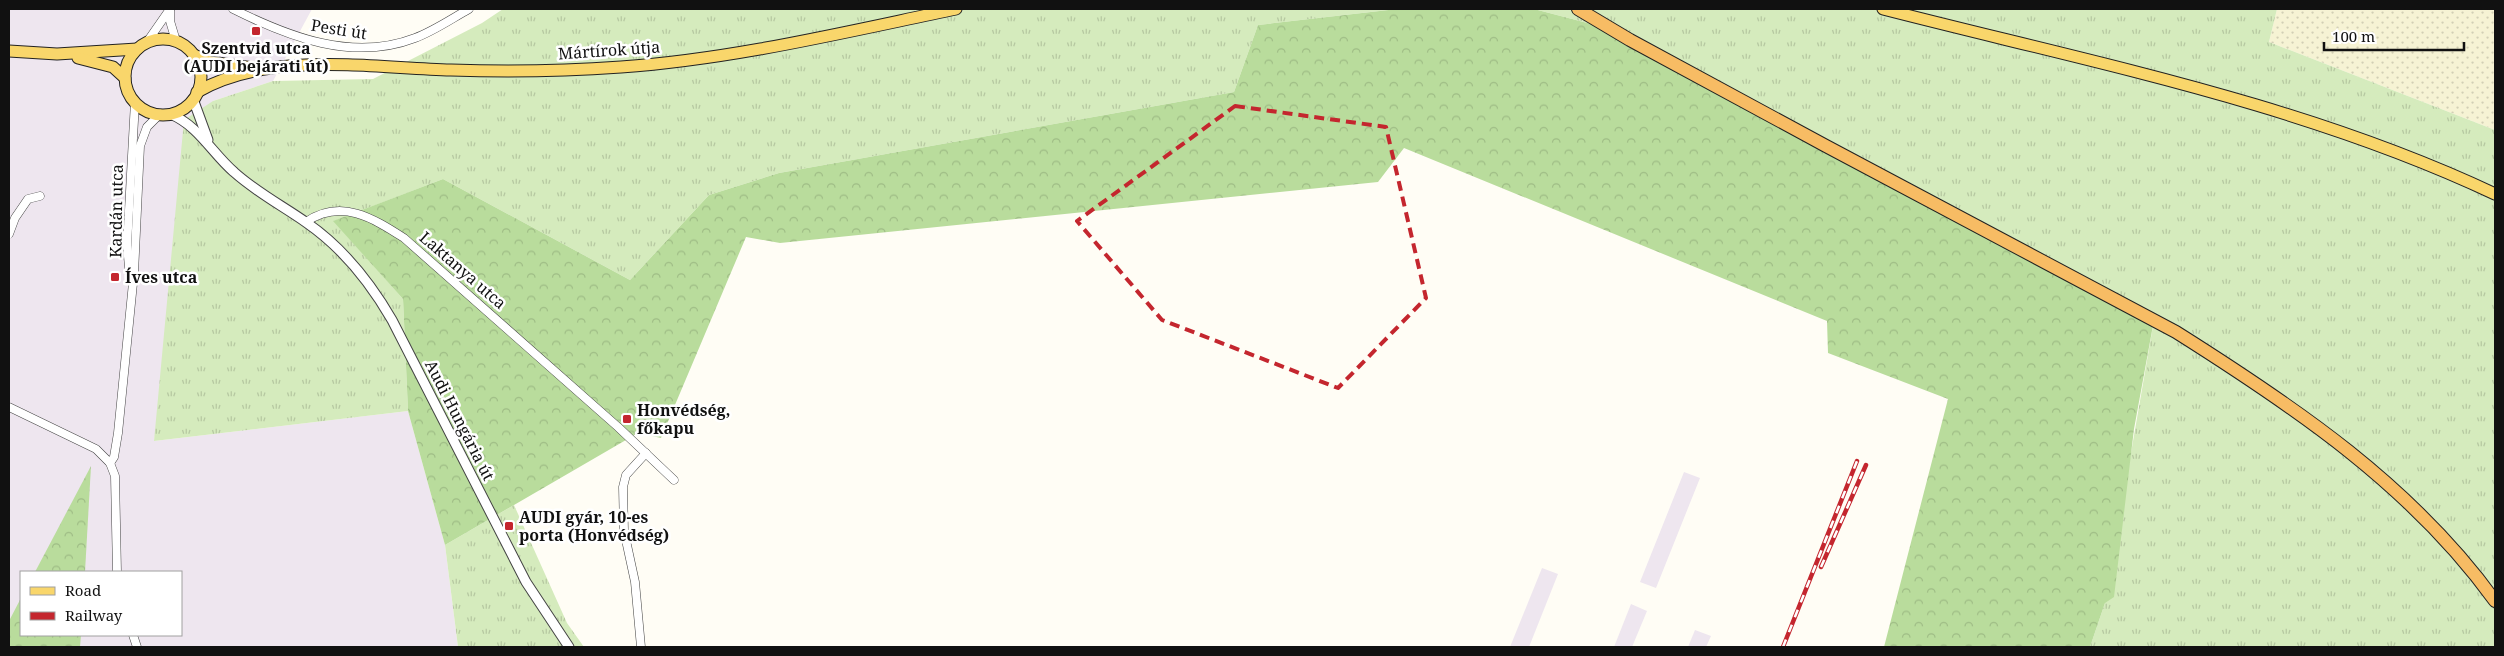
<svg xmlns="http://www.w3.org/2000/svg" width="2504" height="656" font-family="'Noto Serif',serif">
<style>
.industrial{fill:#eee6ef;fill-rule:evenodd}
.farmland{fill:url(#farmland-dots)}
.grass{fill:url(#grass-tufts)}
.forest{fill:url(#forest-crowns)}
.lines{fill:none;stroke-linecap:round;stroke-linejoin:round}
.minor-casing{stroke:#444;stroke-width:9}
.tertiary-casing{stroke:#444;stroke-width:11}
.primary-casing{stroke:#222;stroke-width:13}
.trunk-casing{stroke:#222;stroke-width:14}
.minor{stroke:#fff;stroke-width:8}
.tertiary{stroke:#fff;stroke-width:9}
.primary{stroke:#f9d66b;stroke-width:11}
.trunk{stroke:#f7bc64;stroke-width:12}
.rail-casing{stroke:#c4262e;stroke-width:4.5}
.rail{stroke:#fff;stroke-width:2.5;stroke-dasharray:8;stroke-linecap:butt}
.marked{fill:none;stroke:#c4262e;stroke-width:4;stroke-dasharray:10 6;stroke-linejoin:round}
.poi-dot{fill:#c4262e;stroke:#fff;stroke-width:2}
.labels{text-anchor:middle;stroke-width:5;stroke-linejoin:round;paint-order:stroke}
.street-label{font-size:16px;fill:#111;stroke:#fff}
.poi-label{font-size:16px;font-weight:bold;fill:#111;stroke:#fff;text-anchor:start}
</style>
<defs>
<pattern id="farmland-dots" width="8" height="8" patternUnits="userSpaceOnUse" patternTransform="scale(1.25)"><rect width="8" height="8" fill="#f6f3d4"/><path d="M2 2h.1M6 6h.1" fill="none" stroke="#d2cfb5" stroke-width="1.8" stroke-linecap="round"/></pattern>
<pattern id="grass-tufts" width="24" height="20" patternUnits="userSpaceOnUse" patternTransform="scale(1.25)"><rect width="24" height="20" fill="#d5ebbd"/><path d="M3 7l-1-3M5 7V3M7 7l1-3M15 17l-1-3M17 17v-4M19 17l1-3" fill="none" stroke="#b6c8a1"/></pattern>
<pattern id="forest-crowns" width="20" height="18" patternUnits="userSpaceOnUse" patternTransform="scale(1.25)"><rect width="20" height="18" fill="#b9dc9c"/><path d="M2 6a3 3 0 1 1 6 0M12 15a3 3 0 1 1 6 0" fill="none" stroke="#9ebc85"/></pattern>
</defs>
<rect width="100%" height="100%" fill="#fffdf5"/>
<g class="industrial">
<path d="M9 9H312L273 81 213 101 154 441 408 411 445 545 458 647H9ZM21 572H181V635H21Z"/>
<polygon points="1684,472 1700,478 1656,588 1640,582"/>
<polygon points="1542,568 1558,574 1529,647 1510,647"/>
<polygon points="1631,604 1647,611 1632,647 1614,647"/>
<polygon points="1695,630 1711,636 1706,647 1688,647"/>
</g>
<polygon class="farmland" points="2277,9 2495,9 2495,130 2269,42"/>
<g class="grass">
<polygon points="503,9 1397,9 1258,25 1234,92 779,173 709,195 630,280 443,179 334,221 403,299 408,411 154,441 184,120 213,101 273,81 373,79 482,23"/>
<polygon points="1534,9 2277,9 2269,42 2495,130 2495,647 2090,647 2105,603 2154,320 1614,30"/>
<polygon points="514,505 567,623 584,647 458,647 445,545"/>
</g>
<g class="forest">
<polygon points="1397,9 1534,9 1614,30 2154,320 2134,429 2114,597 2105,603 2090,647 1884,647 1948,399 1828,353 1827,321 1404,148 1378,182 780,243 746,237 661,438 638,433 445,545 408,411 403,299 333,221 443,179 630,280 709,195 779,173 1234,92 1258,25"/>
<polygon points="91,466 85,572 35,572"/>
<polygon points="21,598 21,635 81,635 80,647 9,647 9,621"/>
</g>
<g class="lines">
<defs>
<g id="minor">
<polyline points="170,9 170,21 176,41"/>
<path d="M233 9C289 37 353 62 415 38 434 31 451 19 469 9"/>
<polyline points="147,42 170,9"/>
<path d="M306 222C341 198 373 218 404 238L618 427 674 480"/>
<polyline points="9,234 15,218 28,199 40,196"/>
<polyline points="130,277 127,246 135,102"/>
<polyline points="9,407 96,449 110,463 115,476 117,572"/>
<polyline points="110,463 114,457 118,433 134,273 140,146 147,127 160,114"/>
<polyline points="133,635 137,647"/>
<polyline points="641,647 635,582 624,531 623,487 626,475 646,453"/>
</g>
<g id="tertiary">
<polyline points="193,99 208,140"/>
<path d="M170 114C198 125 212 153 234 172 256 192 283 206 307 223 343 248 370 282 392 320L526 582 569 647"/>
</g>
<g id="primary">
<path d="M1883 9C2089 62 2302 103 2495 194"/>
<circle cx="163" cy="77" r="38"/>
<polyline points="9,51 57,54 137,49"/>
<polyline points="194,55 210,62 253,68"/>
<polyline points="78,58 113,67 125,78"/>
<path d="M197 92C270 50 371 68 451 70 508 72 565 71 621 67 734 59 845 32 956 9"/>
</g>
<path id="trunk" d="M1578 9 1630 40 1826 146 2176 332C2295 407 2412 486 2495 601"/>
</defs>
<use href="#minor" class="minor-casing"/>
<use href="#tertiary" class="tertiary-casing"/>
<use href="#primary" class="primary-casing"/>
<use href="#trunk" class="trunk-casing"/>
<use href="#minor" class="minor"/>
<use href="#tertiary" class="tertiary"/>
<use href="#primary" class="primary"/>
<use href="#trunk" class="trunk"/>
<defs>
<g id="rail">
<polyline points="1821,567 1866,465"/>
<polyline points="1783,647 1857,461"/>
</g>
</defs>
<use href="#rail" class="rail-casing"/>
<use href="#rail" class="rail"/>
</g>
<path class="marked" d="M1235 106 1386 127 1426 298 1338 388 1162 320 1077 221Z"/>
<g class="poi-dot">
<rect x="251" y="26" width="10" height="10" rx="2.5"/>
<rect x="110" y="272" width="10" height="10" rx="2.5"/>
<rect x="622" y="414" width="10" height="10" rx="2.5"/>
<rect x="504" y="521" width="10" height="10" rx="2.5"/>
</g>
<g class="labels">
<g class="street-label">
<text transform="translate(339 29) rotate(9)" y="6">Pesti út</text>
<text transform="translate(609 50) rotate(-4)" y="6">Mártírok útja</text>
<text transform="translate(116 211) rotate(-89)" y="6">Kardán utca</text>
<text transform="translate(463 270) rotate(41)" y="6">Laktanya utca</text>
<text transform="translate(460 420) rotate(63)" y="6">Audi Hungária út</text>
</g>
<g class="poi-label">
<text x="256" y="54" text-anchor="middle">Szentvid utca<tspan x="256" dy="18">(AUDI bejárati út)</tspan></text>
<text x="125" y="283">Íves utca</text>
<text x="637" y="416">Honvédség,<tspan x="637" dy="18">főkapu</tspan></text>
<text x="519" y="523">AUDI gyár, 10-es<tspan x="519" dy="18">porta (Honvédség)</tspan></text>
</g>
</g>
<rect width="2504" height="656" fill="none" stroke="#111111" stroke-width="20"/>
<rect x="20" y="571" width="162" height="65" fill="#ffffff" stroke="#a0a0a0"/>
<rect x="30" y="587" width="25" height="8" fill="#f9d66b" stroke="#a0a0a0"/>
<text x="65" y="596" font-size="15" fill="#111111">Road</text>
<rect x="30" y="612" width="25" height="8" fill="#c4262e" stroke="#a0a0a0"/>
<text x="65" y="621" font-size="15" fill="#111111">Railway</text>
<path d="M2324 42v8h140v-8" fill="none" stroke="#111111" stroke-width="2.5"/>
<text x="2332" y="42" font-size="15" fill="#111111" stroke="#ffffff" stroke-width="4" paint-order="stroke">100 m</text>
</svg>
